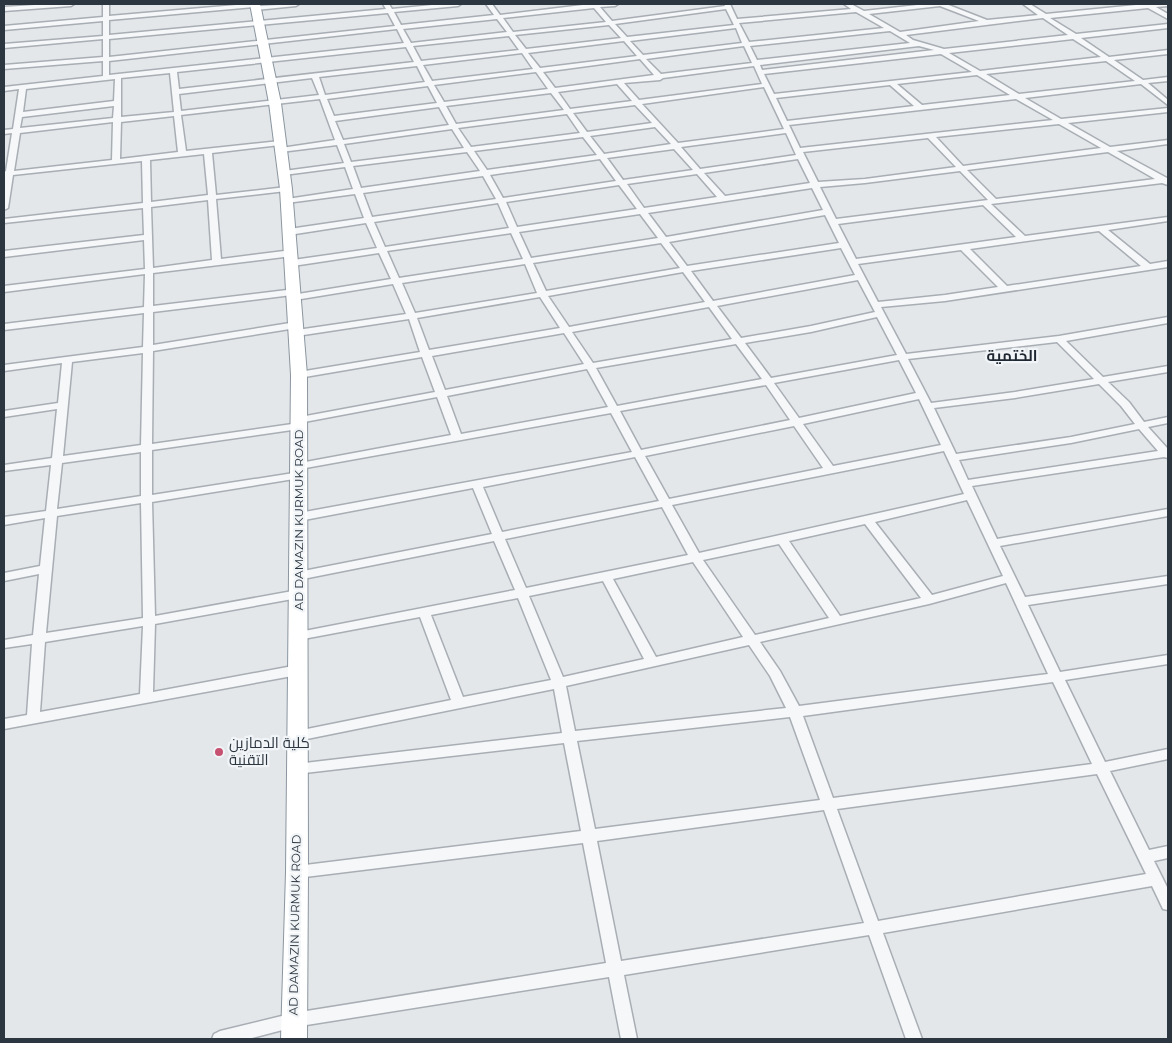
<svg xmlns="http://www.w3.org/2000/svg" width="1172" height="1043" font-family="Montserrat,Cairo,sans-serif">
<style>
.lines{fill:none;stroke-linecap:round;stroke-linejoin:round}
.minor-casing{stroke:#a8aeb4;stroke-width:3}
.highway-casing{stroke:#8b96a0;stroke-width:2}
.minor{fill:#f5f7f9;fill-rule:evenodd}
.highway{fill:#fff;fill-rule:evenodd}
.poi-dot{fill:#c65170;stroke:#f2f5f7;stroke-width:2}
.labels{text-anchor:middle;stroke-width:4.5;stroke-linejoin:round;paint-order:stroke}
.street-label{font-size:12px;fill:#2c3641;stroke:#f2f5f7}
.quarter-label{font-size:15px;font-weight:bold;fill:#1e2732;stroke:#f2f5f7}
.near-poi-label{font-size:15px;fill:#2c3641;stroke:#f2f5f7;text-anchor:start}
</style>
<rect width="100%" height="100%" fill="#e3e7ea"/>
<g class="lines">
<defs>
<g id="minor">
<polygon points="50,4 74,4 71,6 4,11 4,7"/>
<path d="M103 4H109V16L248 4H257V6L299 4 296 6 256 10 254 7 109 20V35L386 9 383 4H389L392 9 442 4H461L458 6 394 12 401 25 494 15 486 4H492L500 15 591 4H618L615 6 600 7 612 21 725 6 724 4H730L737 19 851 9 844 4H851L864 11 926 4H946L987 20 1038 15 1023 4H1030L1046 14 1146 4H1168V6L1156 7 1168 14V19L1148 8 1050 18 1076 34 1168 24V28L1081 38 1109 57 1168 50V54L1114 60 1143 80 1168 77V81L1148 83 1168 100V105L1141 84 1025 98 1061 119 1168 108V112L1068 123 1110 147 1168 140V144L1117 151 1167 178 1168 185 1162 183 991 204 1025 236 1168 217V221L1108 230 1150 264 1168 261V267L945 301 881 307 906 354 1059 336 1168 317V323L1066 341 1103 377 1168 366V372L1108 382 1129 402 1144 422 1168 417V423L1148 427 1168 449V458L1164 457 972 486 997 539 1168 509V516L1000 546 1025 597 1168 576V584L1028 605 1060 672 1168 655V664L1065 680 1105 762 1168 749V759L1110 771 1149 850 1168 846V858L1154 861 1168 889V910L1163 909 1152 886 883 933 922 1039H906L869 935 624 975 637 1039H621L609 977 294 1027 248 1039H212L214 1034 220 1031 294 1013 606 963 583 843 297 878 292 876 290 872 292 868 297 866 581 831 564 743 296 774 291 773 289 769 291 765 296 764 562 733 554 689 297 741 292 740 290 736 292 732 297 731 451 700 420 617 298 640 294 639 292 636 294 633 515 590 494 541 298 580 292 576 298 572 492 534 473 488 299 521 293 517 299 513 632 452 611 413 300 469 295 466 300 463 451 435 437 397 299 423 304 426 299 429 152 450V495L300 472 305 475 300 478 152 502 155 616 298 590 304 594 298 598 155 624 153 692 298 665 302 667 304 670 302 673 298 675 4 729V719L27 715 32 644 4 648V640L33 635 39 574 4 581V573L40 566 45 518 4 525V517L46 511 51 465 4 471V465L52 458 57 409 4 417V411L58 403 62 363 4 371V365L143 347 144 313 4 330V324L144 307 145 274 4 292V286L145 269 144 240 4 257V251L144 235 143 208 4 223V219L143 203 142 161 13 175 8 208 4 210V172L6 171 12 133 4 134V130L13 129 19 89 4 91V87L103 76V61L4 69V65L103 57V39L4 48V44L103 36V21L4 30V26L103 17ZM940 6 979 21 900 32 869 14ZM594 8 606 22 513 32 503 18ZM726 9 734 25 627 37 615 24ZM856 12 884 28 749 42 739 23ZM388 13 395 26 109 57V39ZM1043 18 1068 35 944 49 913 40 906 35ZM497 19 507 32 411 43 403 29ZM609 25 621 38 526 49 515 35ZM736 28 742 43 643 55 630 41ZM397 29 404 43 109 75V61ZM890 31 910 43 757 60 750 46ZM509 36 519 50 421 61 413 46ZM1073 39 1101 57 980 71 949 53ZM624 41 637 56 540 68 528 53ZM744 46 752 63 661 74 646 59ZM919 46 934 50 762 70 760 65ZM406 47 414 62 179 89 177 72ZM522 53 533 69 432 81 423 65ZM941 54 972 72 774 94 764 74ZM640 59 654 75 555 88 543 72ZM1106 61 1135 81 1019 94 986 74ZM417 66 425 82 325 95 319 77ZM754 66 762 84 639 100 624 83 660 80 663 78ZM536 72 548 89 444 102 434 85ZM170 73 174 112 121 117V78ZM977 75 1010 95 922 105 897 84ZM312 78 319 95 181 111 179 94ZM115 79 114 101 23 112 26 89ZM617 84 632 101 570 109 558 92ZM890 85 914 106 787 121 776 98ZM428 86 437 103 334 116 327 99ZM764 87 784 129 678 143 642 104ZM551 93 564 110 456 124 446 106ZM320 99 335 140 281 148 277 150 281 152 337 145 344 163 284 171 280 173 284 175 345 167 353 189 287 199 283 201 287 203 355 194 364 218 289 229 285 232 289 235 366 223 377 248 293 260 289 263 293 266 379 253 391 279 298 294V290L295 289 153 306V273L292 256 296 253 292 250 221 259 216 199 286 191 290 189 286 187 216 195 212 153 280 145 284 143 280 141 186 151 181 115ZM1016 99 1053 120 800 148 789 125ZM635 105 652 123 587 132 573 113ZM114 106 113 118 20 128 22 117ZM439 107 449 125 343 140 335 121ZM567 114 580 133 471 147 458 128ZM174 116 178 152 120 159 121 122ZM113 122 112 160 14 171 20 133ZM1059 124 1101 148 963 166 936 137ZM655 127 671 144 604 154 590 136ZM452 129 464 148 351 162 344 144ZM786 133 796 155 700 169 681 147ZM583 137 597 155 487 170 474 151ZM928 138 956 167 865 179 818 182 803 152ZM674 149 693 170 623 180 607 158ZM467 152 480 171 361 188 353 166ZM1108 152 1155 179 996 199 967 170ZM204 154 208 195 151 202 150 160ZM600 159 616 181 503 198 490 175ZM798 159 810 183 725 196 704 173ZM960 171 988 200 836 219 820 187 865 183ZM697 174 717 197 644 208 627 184ZM483 176 496 199 372 217 363 193ZM619 185 637 209 517 227 506 202ZM812 188 823 210 666 237 648 213ZM208 200 212 260 153 268 151 207ZM498 203 509 228 385 247 374 222ZM983 205 1016 237 856 259 838 224ZM640 214 658 238 531 258 519 232ZM825 215 839 243 687 266 669 242ZM1099 231 1141 266 1007 286 970 249ZM511 233 523 259 399 278 387 251ZM661 243 680 268 546 291 533 263ZM841 248 855 275 713 301 691 271ZM961 250 998 287 945 295 878 302 858 264ZM525 264 537 293 415 313 402 283ZM683 272 705 302 569 327 548 296ZM858 280 875 312 811 326 741 338 717 306ZM393 284 406 314 297 330 292 333 297 336 409 319 420 352 299 372 294 375 299 378 422 357 435 392 295 418 294 420 299 423 152 444 153 351 296 328 301 325 296 322 153 345V312L292 295V299L295 300ZM540 297 560 328 429 350 417 318ZM709 307 732 339 593 363 572 332ZM877 317 897 355 771 378 745 343 811 332ZM564 333 584 364 445 390 432 356ZM1057 342 1094 379 1015 392 931 403 908 359ZM736 344 762 379 617 406 596 368ZM143 353 141 445 63 456 72 362ZM899 360 916 393 799 418 774 383ZM587 369 608 407 461 434 447 396ZM1099 384 1121 406 1135 424 1071 437 956 454 934 408 1015 398ZM766 385 790 420 641 450 620 411ZM919 399 941 445 833 466 803 424ZM794 426 823 468 669 499 645 456ZM1139 429 1158 451 968 480 959 460 1071 443ZM944 451 964 494 699 553 672 505ZM141 452V496L57 509 62 463ZM635 457 659 501 502 532 483 487ZM967 500 1003 576 932 595 875 522ZM141 503 143 618 46 633 57 516ZM662 507 688 555 526 588 505 539ZM865 524 921 598 840 616 789 541ZM779 544 829 618 755 635 703 560ZM693 562 743 637 656 657 613 579ZM603 581 644 659 563 677 529 596ZM1006 583 1048 674 799 706 780 671 760 642 929 604ZM518 598 551 680 463 697 431 615ZM143 626 140 694 40 712 45 642ZM749 645 770 676 786 708 575 731 566 686ZM1053 682 1092 764 833 798 803 716ZM790 717 820 800 595 829 577 741ZM1097 774 1146 874 878 921 837 809ZM824 810 864 923 621 961 597 841Z"/>
</g>
<polygon id="highway" points="250,4 260,4 281,103 292,189 307,375 308,872 307,1039 281,1039 286,872 291,375 280,189 269,103"/>
</defs>
<use href="#minor" class="minor-casing"/>
<use href="#highway" class="highway-casing"/>
<use href="#minor" class="minor"/>
<use href="#highway" class="highway"/>
</g>
<circle class="poi-dot" cx="219" cy="752" r="5"/>
<g class="labels">
<g class="street-label">
<text transform="translate(299 520) rotate(-90)" y="4">AD DAMAZIN KURMUK ROAD</text>
<text transform="translate(295 925) rotate(-89)" y="4">AD DAMAZIN KURMUK ROAD</text>
</g>
<g class="quarter-label">
<text x="1012" y="361">الختمية</text>
</g>
<g class="near-poi-label">
<text x="229" y="748">كلية الدمازين<tspan x="229" dy="17">التقنية</tspan></text>
</g>
</g>
<rect width="1172" height="1043" fill="none" stroke="#2c3641" stroke-width="10"/>
</svg>
